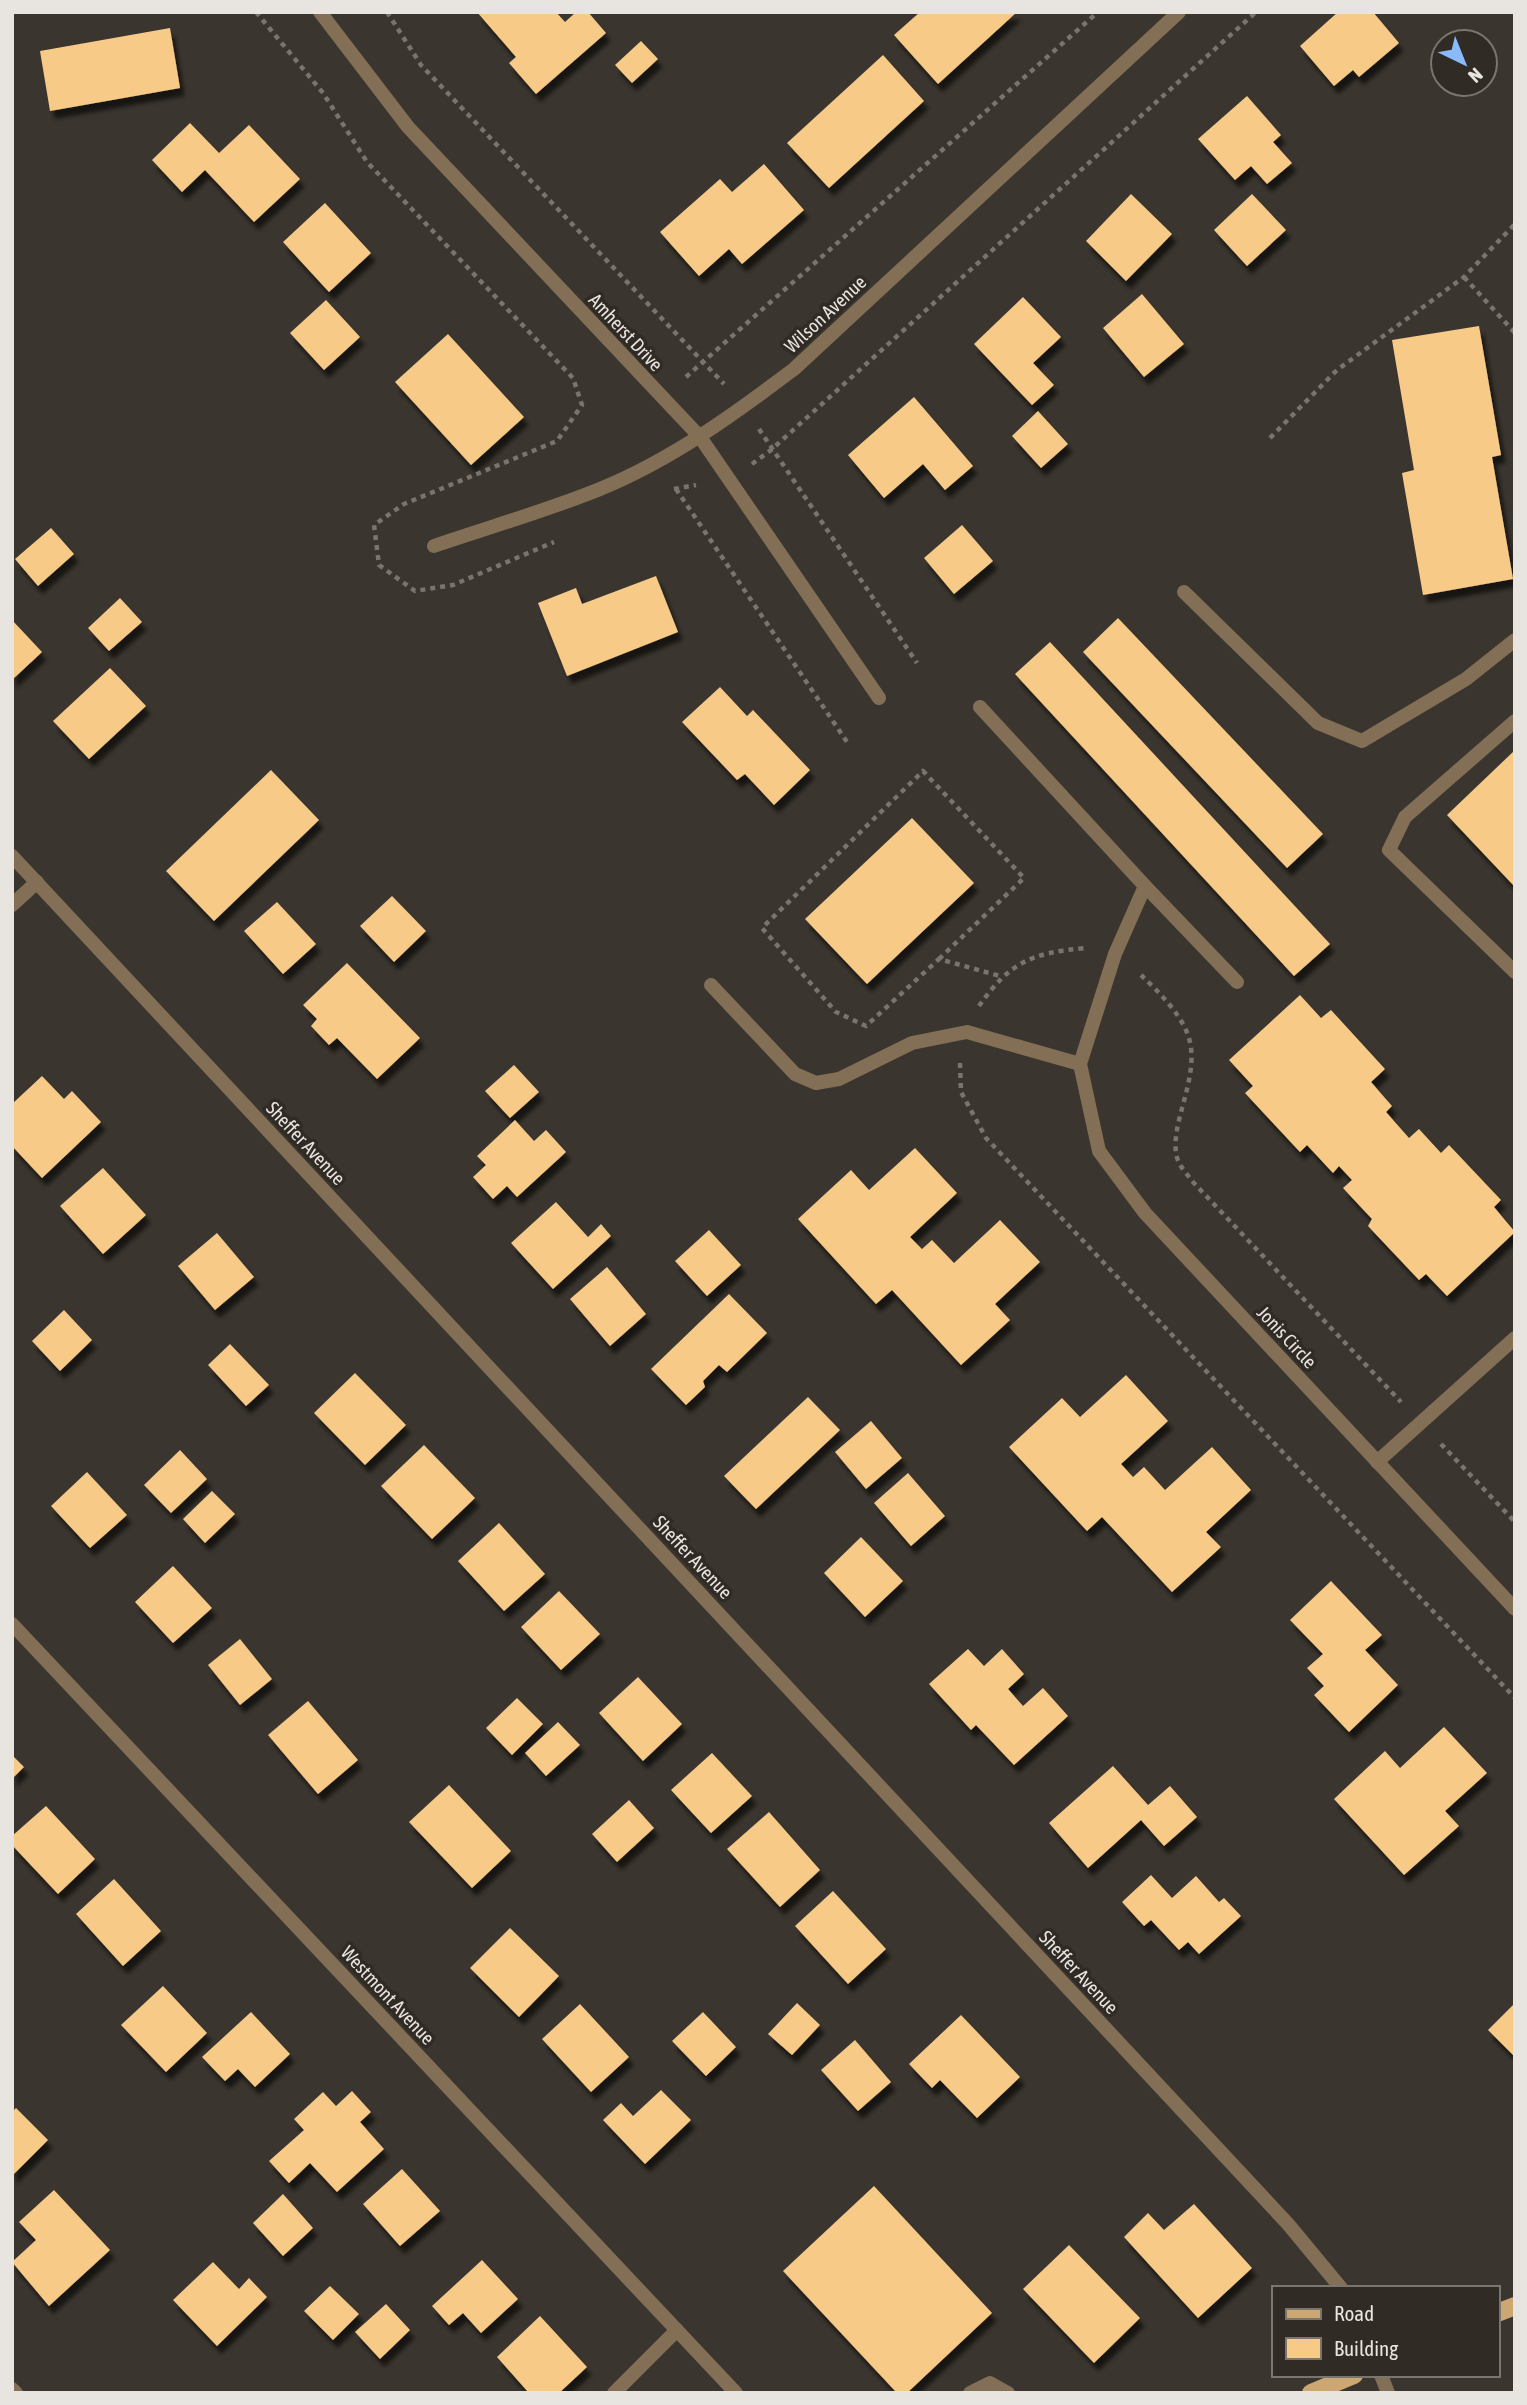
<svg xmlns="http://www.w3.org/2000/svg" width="1527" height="2405" font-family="'Asap Condensed',sans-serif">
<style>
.building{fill:#f8ca88;filter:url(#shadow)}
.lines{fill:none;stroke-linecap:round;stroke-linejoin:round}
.path{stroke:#79746e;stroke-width:4.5;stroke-dasharray:5 5;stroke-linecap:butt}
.lane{stroke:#826f55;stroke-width:14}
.street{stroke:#826f55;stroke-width:14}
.primary{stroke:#cca771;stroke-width:18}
.labels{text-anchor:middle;stroke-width:7;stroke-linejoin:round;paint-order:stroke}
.street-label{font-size:19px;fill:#e8e5e0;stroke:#302b24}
</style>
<defs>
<filter id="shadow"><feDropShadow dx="4.5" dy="8" stdDeviation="2" flood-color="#0009"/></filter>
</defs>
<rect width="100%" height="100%" fill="#3a352e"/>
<g class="building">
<polygon points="477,12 556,12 565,22 576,12 588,12 606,33 536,94 509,63 516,57"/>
<polygon points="920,12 1017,12 938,84 894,35"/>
<polygon points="1338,12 1373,12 1399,43 1359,77 1353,70 1334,86 1300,46"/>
<polygon points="170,28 180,88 50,111 40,51"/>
<polygon points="641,41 658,59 632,83 615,65"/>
<polygon points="883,55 924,101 829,188 787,143"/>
<polygon points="1247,96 1281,135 1273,142 1292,163 1267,184 1251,166 1235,180 1198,139"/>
<polygon points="190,123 219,153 249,125 300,179 254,222 205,170 182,192 152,160"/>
<polygon points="764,164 804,210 742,264 729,249 699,276 660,232 720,179 732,192"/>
<polygon points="1131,194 1172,234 1126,281 1086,241"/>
<polygon points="1252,194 1286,230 1247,266 1214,230"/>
<polygon points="325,203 371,253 329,292 283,242"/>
<polygon points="1142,294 1184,344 1144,377 1103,328"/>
<polygon points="1023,297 1061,337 1033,363 1054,385 1032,405 974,344"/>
<polygon points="326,300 360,337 324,370 290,333"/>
<polygon points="1479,326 1501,455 1492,457 1513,579 1423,595 1402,473 1414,470 1392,340"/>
<polygon points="448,334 524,417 471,465 395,382"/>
<polygon points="914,397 973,466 945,490 923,464 884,498 848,455"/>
<polygon points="1038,411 1068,444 1041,468 1012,436"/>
<polygon points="962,525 993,561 954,594 924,558"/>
<polygon points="51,528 74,554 38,586 15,559"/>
<polygon points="656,576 678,632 567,676 538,603 576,588 582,604"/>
<polygon points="120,598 142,622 109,651 88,628"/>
<polygon points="1118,618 1323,834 1287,868 1083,652"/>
<polygon points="12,620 42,652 12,680"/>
<polygon points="1050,642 1330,944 1294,976 1015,674"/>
<polygon points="110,668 146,706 89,759 53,721"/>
<polygon points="720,687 747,716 753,710 810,770 774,805 745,774 737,780 682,722"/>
<polygon points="1515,750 1515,887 1447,815"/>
<polygon points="271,770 319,820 214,921 166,871"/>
<polygon points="912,818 974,883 867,984 805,919"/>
<polygon points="392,896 426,931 394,962 360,926"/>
<polygon points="277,902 316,944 283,974 244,931"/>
<polygon points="347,963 420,1038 377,1079 337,1038 329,1045 311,1026 317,1019 303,1005"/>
<polygon points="1300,995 1321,1018 1331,1010 1385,1069 1371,1082 1392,1106 1386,1112 1409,1138 1419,1129 1441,1153 1449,1145 1501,1200 1494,1207 1515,1232 1447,1296 1426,1274 1419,1280 1368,1226 1372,1219 1343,1188 1352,1180 1339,1166 1333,1173 1307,1145 1300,1152 1245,1093 1253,1086 1229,1060"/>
<polygon points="514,1065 539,1092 510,1118 485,1091"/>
<polygon points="42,1076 64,1099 72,1091 101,1122 42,1178 12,1146 12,1104"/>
<polygon points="515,1120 534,1141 546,1130 566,1152 517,1197 507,1186 493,1199 473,1177 486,1165 477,1156"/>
<polygon points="915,1148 957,1193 910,1237 922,1249 932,1240 954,1263 1000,1220 1040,1262 995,1304 1010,1320 961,1365 892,1290 876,1304 798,1219 851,1170 869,1190"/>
<polygon points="103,1168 146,1215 103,1254 60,1206"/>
<polygon points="556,1202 588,1237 601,1224 611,1236 553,1289 511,1243"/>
<polygon points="709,1230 741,1265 707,1296 675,1261"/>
<polygon points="217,1233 254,1277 215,1310 178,1266"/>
<polygon points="607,1267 646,1314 610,1346 570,1299"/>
<polygon points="729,1294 767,1333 727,1372 719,1365 703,1381 705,1387 686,1405 651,1369"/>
<polygon points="64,1310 92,1340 60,1371 32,1341"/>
<polygon points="230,1344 269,1385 246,1406 208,1365"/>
<polygon points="355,1373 406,1425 365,1465 314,1413"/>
<polygon points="1126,1375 1168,1421 1121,1464 1133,1477 1144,1467 1165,1490 1212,1447 1251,1490 1206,1532 1221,1547 1172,1592 1102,1517 1087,1531 1009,1447 1062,1398 1080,1417"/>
<polygon points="808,1397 840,1430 756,1509 724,1476"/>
<polygon points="871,1421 902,1458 866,1489 835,1452"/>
<polygon points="424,1445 475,1498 432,1539 381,1486"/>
<polygon points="180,1450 207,1479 171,1513 144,1485"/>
<polygon points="87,1472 127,1515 90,1548 51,1506"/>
<polygon points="908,1473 945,1516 911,1546 874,1503"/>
<polygon points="212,1491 235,1514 205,1543 183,1519"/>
<polygon points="499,1523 545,1574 504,1611 458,1561"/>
<polygon points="861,1537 903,1581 865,1617 824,1573"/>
<polygon points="173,1566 212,1608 173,1643 135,1602"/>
<polygon points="1331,1581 1382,1635 1365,1650 1398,1685 1349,1732 1314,1695 1324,1686 1307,1668 1323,1654 1290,1620"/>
<polygon points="559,1591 600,1634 561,1670 521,1627"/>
<polygon points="240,1639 272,1679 240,1705 208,1665"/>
<polygon points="968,1649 984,1666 1002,1649 1024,1674 1008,1689 1023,1706 1043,1688 1068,1716 1014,1765 976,1725 971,1730 929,1684"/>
<polygon points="638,1677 682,1724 643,1761 599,1713"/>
<polygon points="517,1698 543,1724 512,1755 486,1728"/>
<polygon points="308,1701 358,1760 318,1794 268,1735"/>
<polygon points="558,1722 580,1745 546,1776 525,1753"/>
<polygon points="1444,1727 1487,1773 1445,1811 1459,1826 1404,1875 1334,1799 1385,1751 1400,1768"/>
<polygon points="712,1753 752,1796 711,1833 671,1790"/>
<polygon points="12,1755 24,1767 12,1779"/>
<polygon points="1113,1766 1148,1805 1170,1786 1197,1817 1164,1846 1141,1820 1088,1868 1049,1823"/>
<polygon points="449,1785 511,1851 472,1888 409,1822"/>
<polygon points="629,1800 654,1828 617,1862 592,1834"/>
<polygon points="46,1806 95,1859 58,1894 12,1845 12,1836"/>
<polygon points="769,1812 820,1870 780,1907 727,1849"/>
<polygon points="1151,1875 1172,1898 1196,1876 1219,1902 1224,1898 1241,1916 1199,1954 1188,1942 1179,1950 1151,1920 1144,1926 1122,1902"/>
<polygon points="114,1879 161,1931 123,1966 76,1914"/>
<polygon points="833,1891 886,1949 848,1984 795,1926"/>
<polygon points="510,1928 559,1976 519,2017 470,1968"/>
<polygon points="163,1986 207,2033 166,2072 121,2025"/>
<polygon points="797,2003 820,2025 792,2055 768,2034"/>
<polygon points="1515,2003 1515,2057 1488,2030"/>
<polygon points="580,2004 629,2057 591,2092 542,2039"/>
<polygon points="251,2012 290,2054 255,2087 238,2069 225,2081 202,2057"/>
<polygon points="703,2012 736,2047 706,2076 672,2041"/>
<polygon points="961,2015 1020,2077 977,2118 940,2080 932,2088 909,2064"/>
<polygon points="855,2040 891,2082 858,2111 821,2070"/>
<polygon points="661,2090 691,2120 645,2164 603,2120 621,2103 633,2116"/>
<polygon points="352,2091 371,2112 360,2122 384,2149 337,2192 310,2163 289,2183 269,2161 304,2130 294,2119 323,2092 336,2106"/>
<polygon points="16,2108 48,2140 12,2176 12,2112"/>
<polygon points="402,2169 440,2211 400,2246 363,2204"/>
<polygon points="874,2186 992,2313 907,2393 897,2393 783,2271"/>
<polygon points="54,2190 110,2250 49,2306 12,2262 36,2240 19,2222"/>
<polygon points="283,2194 313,2228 283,2256 253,2223"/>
<polygon points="1194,2204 1252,2268 1198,2318 1124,2237 1148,2213 1164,2230"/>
<polygon points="1069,2245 1140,2318 1094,2363 1023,2289"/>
<polygon points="482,2260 518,2299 481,2333 463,2313 449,2325 432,2306"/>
<polygon points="213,2262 239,2289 249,2278 267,2297 217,2346 173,2300"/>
<polygon points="330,2286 359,2314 333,2340 304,2311"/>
<polygon points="386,2304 410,2330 380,2359 355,2332"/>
<polygon points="540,2316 587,2367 559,2393 529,2393 497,2357"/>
</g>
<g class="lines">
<g class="path">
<polyline points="256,12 323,93 367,162 573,378 582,405 557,441 404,504 374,525 379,565 415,591 453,585 554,542"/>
<polyline points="387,12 421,65 724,384"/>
<polyline points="1464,277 1515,333"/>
<polyline points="686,377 1098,12"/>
<polyline points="759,429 917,663"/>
<polyline points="1270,438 1337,370 1464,277 1515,224"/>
<polyline points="752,464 771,450 1256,12"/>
<polyline points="674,489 696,485"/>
<polyline points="676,489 847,742"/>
<polyline points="939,959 1024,878 923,771 762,928 836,1012 866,1026 939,959 1000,976"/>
<path d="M1141 975C1158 991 1180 1013 1188 1035 1203 1078 1164 1130 1179 1163 1182 1169 1188 1175 1192 1181L1401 1402"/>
<path d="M979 1006C1010 962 1031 953 1085 948"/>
<polyline points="960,1063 961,1092 986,1138 1515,1698"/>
<polyline points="1441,1444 1515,1522"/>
</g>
<g class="lane">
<polyline points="1184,592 1318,723 1362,741 1466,679 1515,640"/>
<polyline points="1515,721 1405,817 1389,850 1515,972"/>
<polyline points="1145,886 1237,982"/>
<polyline points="711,985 795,1074 816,1083 839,1079 912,1043 967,1032 1080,1064 1115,954 1145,886 980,707"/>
<polyline points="1377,1462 1515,1338"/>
<polyline points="614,2393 677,2330"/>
<polyline points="970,2393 990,2383 1008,2393"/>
</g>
<g class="street">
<polyline points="320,12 408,127 700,437 879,698"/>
<path d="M434 546C489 527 546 511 600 489 671 460 733 415 794 369L1179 12"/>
<polyline points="12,856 1288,2224 1341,2288"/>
<polyline points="12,905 37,882"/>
<polyline points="1080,1064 1099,1151 1145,1213 1515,1609"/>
<polyline points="12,1624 736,2393"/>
<polyline points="1381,2375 1388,2393"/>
<polyline points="12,2389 16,2393"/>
</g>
<g class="primary">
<polyline points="1497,2313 1515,2306"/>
<polyline points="1311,2393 1354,2375"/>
</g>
</g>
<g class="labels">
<g class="street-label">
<text transform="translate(825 314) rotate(-43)" y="7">Wilson Avenue</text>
<text transform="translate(626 332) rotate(47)" y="7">Amherst Drive</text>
<text transform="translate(306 1143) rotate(47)" y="7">Sheffer Avenue</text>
<text transform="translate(1287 1337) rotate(47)" y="7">Jonis Circle</text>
<text transform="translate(693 1557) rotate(47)" y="7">Sheffer Avenue</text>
<text transform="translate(1079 1972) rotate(47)" y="7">Sheffer Avenue</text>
<text transform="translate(388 1995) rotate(47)" y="7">Westmont Avenue</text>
</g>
</g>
<rect width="1527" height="2405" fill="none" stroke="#e8e5e0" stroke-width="28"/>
<rect x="1272" y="2286" width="228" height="91" fill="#302b24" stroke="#7a756f" stroke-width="2"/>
<rect x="1286" y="2309" width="35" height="10" fill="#cca771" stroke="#7a756f" stroke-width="2"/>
<text x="1334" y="2321" font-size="21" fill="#e8e5e0">Road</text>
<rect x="1286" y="2338" width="35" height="21" fill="#f8ca88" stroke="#7a756f" stroke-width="2"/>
<text x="1334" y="2356" font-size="21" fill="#e8e5e0">Building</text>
<g transform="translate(1464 63) rotate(137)"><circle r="33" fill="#302b24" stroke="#7a756f" stroke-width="2"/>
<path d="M0-5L12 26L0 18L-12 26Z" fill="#89bafc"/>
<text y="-10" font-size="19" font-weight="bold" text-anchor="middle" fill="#e8e5e0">N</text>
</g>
</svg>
